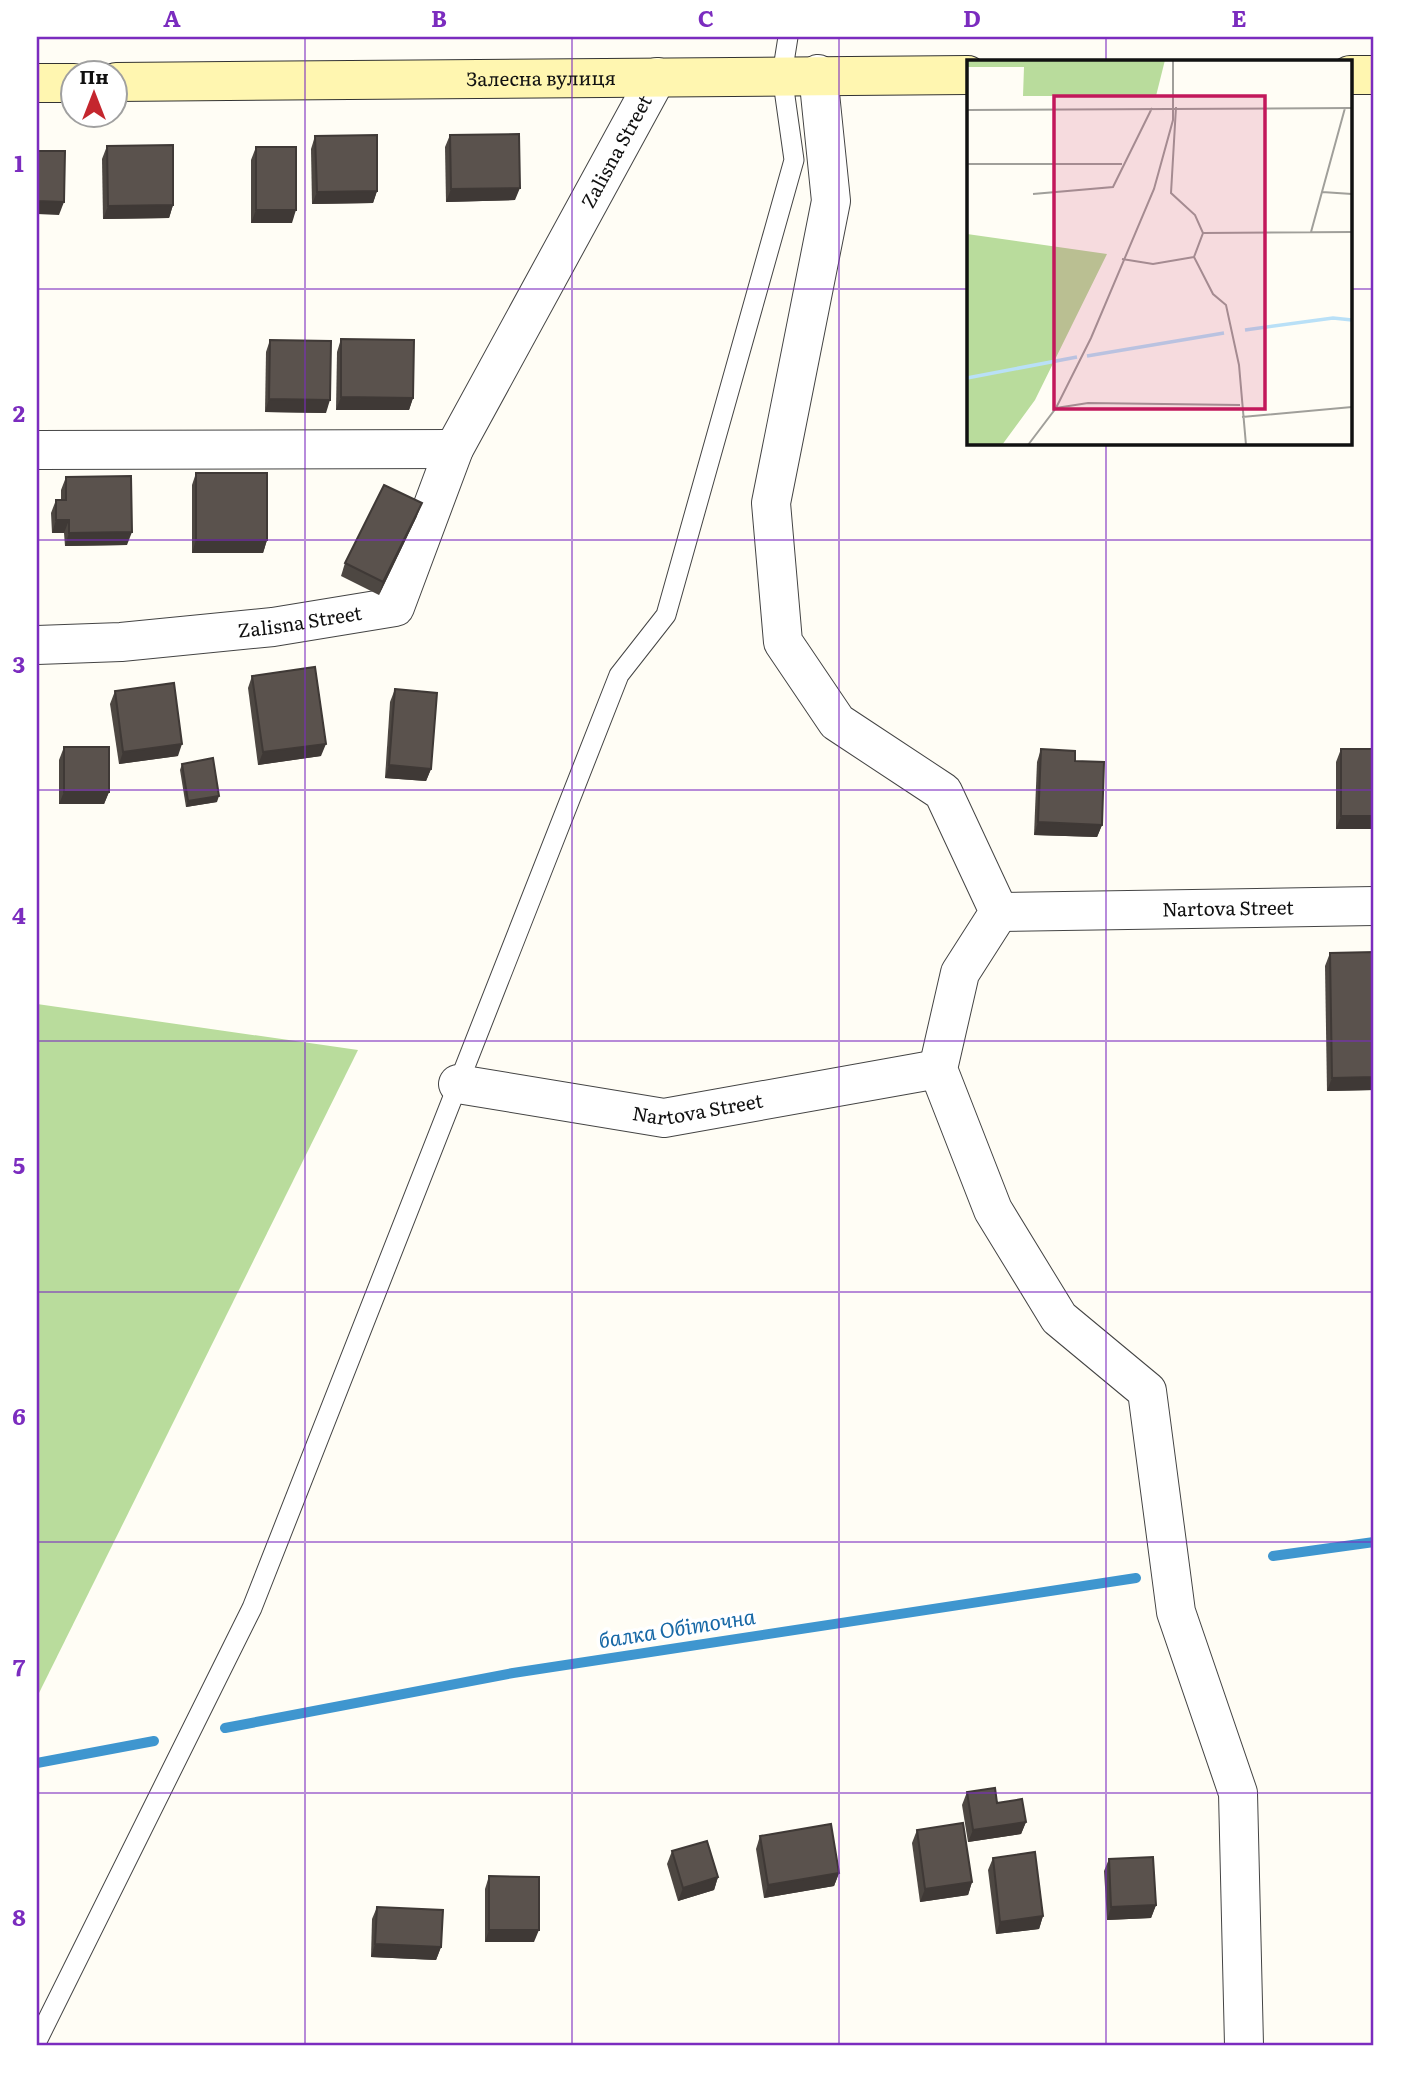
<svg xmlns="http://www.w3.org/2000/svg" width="1411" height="2082" font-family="Literata,serif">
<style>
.forest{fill:#b9dc9c}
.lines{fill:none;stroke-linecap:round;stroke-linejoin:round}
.stream{stroke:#3f96cf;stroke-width:10}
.service-casing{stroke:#444;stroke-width:21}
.minor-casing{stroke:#444;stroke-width:40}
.secondary-casing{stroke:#333;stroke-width:40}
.service{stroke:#fff;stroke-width:19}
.minor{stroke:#fff;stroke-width:38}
.secondary{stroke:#fff6b0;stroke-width:38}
.wall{fill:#4d4742}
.shaded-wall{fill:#3f3936}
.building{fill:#5a524d;stroke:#3f3936;stroke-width:2}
.grid{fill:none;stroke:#7b2cbf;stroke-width:2;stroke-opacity:0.55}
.labels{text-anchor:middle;stroke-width:7;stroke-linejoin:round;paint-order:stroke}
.street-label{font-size:19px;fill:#111;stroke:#fff}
.water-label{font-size:21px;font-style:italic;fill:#1768a6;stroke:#fff}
.inset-river{fill:none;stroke:#b9e0f7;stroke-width:3.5}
.inset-road{fill:none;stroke:#a09f9a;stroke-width:2}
.view{fill:#c2185b;fill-opacity:0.15;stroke:#c2185b;stroke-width:3.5}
.inset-edge{fill:none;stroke:#111;stroke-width:3.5}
.neatline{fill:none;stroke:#7b2cbf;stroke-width:2.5}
.grid-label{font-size:23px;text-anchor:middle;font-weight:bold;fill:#7b2cbf}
</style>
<rect width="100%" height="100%" fill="#fffdf5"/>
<polygon class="forest" points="37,1004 358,1050 37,1697"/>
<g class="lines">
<g class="stream">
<polyline points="1273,1556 1374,1542"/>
<polyline points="225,1728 513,1673 1136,1578"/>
<polyline points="37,1763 154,1741"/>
</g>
<defs>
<polyline id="service" points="37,2041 252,1608 619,675 666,615 794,160 782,75 788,37"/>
<g id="minor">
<polyline points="818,74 831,201 771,503 783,642 837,722 943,792 999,912 960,973 938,1069 993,1210 1059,1318 1147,1391 1176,1612 1238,1793 1244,2045"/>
<polyline points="37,450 454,449"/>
<path id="s1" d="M37 645 121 642 273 627 395 607 454 449 657 77"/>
<path id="s2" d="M999 912 1374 906"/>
<path id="s3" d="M458 1084 664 1118 938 1069"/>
</g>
<g id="secondary">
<polyline points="1350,75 1374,75"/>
<path id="s4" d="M116 82 968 75"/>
<polyline points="37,83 74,83"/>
</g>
</defs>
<use href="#service" class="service-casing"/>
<use href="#minor" class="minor-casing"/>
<use href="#secondary" class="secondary-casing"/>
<use href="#service" class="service"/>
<use href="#minor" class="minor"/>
<use href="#secondary" class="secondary"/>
</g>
<g class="wall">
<polygon points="450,135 515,200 446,202 445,147"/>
<polygon points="315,136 377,191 373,203 312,204 311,149"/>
<polygon points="107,146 173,205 169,218 103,219 102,159"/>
<polygon points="256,147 292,223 251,223 251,160"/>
<polygon points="341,339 413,398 409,410 336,410 337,352"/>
<polygon points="270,340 326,413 265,412 266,352"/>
<polygon points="196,473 267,540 263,553 192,553 192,485"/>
<polygon points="66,477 127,545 65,546 64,533 52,533 51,513 56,500 61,500 61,490"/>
<polygon points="417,516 379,595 341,576 345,563"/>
<polygon points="252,676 321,756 258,765 248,688"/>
<polygon points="395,689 431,769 426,781 385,778 390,702"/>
<polygon points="115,691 178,756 119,764 110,704"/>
<polygon points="1374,712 1374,829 1336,829 1336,762 1341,749 1371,749 1371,720"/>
<polygon points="64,747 109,792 104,804 59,804 59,760"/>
<polygon points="1041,749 1075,761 1102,825 1097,837 1034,835 1037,762"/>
<polygon points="182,764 217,802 186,807 180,770"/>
<polygon points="1330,953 1374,1090 1327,1091 1325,966"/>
<polygon points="967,1792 997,1803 1026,1822 1021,1834 968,1842 962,1805"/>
<polygon points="917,1830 972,1882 968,1895 920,1902 912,1843"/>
<polygon points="760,1836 839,1873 834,1886 764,1898 756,1849"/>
<polygon points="672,1851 718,1877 714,1890 678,1901 667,1864"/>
<polygon points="993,1858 1043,1916 1039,1929 996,1934 988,1870"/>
<polygon points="1109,1859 1156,1905 1151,1918 1107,1920 1104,1871"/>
<polygon points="489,1876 534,1942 485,1942 485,1889"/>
<polygon points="377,1907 441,1947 436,1960 371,1957 372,1919"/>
</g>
<g class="shaded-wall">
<polygon points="520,188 515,200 446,202 451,189"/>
<polygon points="377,191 373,203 312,204 317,192"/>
<polygon points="37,201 64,202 59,215 37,214"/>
<polygon points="173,205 169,218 103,219 108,206"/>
<polygon points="256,210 296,210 292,223 251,223"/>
<polygon points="341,397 413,398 409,410 336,410"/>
<polygon points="269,399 330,400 326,413 265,412"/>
<polygon points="422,503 417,516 379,595 383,582"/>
<polygon points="56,520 69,520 64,533 52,533"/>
<polygon points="132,532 127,545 65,546 69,533"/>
<polygon points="196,540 267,540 263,553 192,553"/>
<polygon points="182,744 178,756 119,764 123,752"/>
<polygon points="326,744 321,756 258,765 263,752"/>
<polygon points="389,765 431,769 426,781 385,778"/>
<polygon points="64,792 109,792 104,804 59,804"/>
<polygon points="219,796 217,802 186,807 188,801"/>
<polygon points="1341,816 1374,816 1374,829 1336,829"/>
<polygon points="1038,822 1102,825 1097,837 1034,835"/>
<polygon points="1374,1077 1374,1090 1327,1091 1332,1078"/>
<polygon points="1026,1822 1021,1834 968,1842 973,1830"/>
<polygon points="839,1873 834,1886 764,1898 768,1885"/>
<polygon points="718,1877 714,1890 678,1901 683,1888"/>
<polygon points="972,1882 968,1895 920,1902 925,1889"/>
<polygon points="1156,1905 1151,1918 1107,1920 1111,1907"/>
<polygon points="1043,1916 1039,1929 996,1934 1000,1922"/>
<polygon points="489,1930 539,1930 534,1942 485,1942"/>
<polygon points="375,1944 441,1947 436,1960 371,1957"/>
</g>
<g class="building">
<polygon points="519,134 520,188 451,189 450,135"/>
<polygon points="377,135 377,191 317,192 315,136"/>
<polygon points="173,145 173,205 108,206 107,146"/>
<rect x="256" y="147" width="40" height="63"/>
<polygon points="37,151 65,151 64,202 37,201"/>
<polygon points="341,339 414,340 413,398 341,397"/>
<polygon points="270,340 331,341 330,400 269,399"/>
<rect x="196" y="473" width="71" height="67"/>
<polygon points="131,476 132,532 69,533 69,520 56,520 56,500 66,500 66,477"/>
<polygon points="384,485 422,503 383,582 345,563"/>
<polygon points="315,667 326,744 263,752 252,676"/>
<polygon points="174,683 182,744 123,752 115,691"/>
<polygon points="395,689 437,693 431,769 389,765"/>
<rect x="64" y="747" width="45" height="45"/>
<polygon points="1041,749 1075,751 1075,761 1104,762 1102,825 1038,822"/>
<rect x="1341" y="749" width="33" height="67"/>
<polygon points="213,758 219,796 188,801 182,764"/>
<polygon points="1374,952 1374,1077 1332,1078 1330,953"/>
<polygon points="995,1788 997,1803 1022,1799 1026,1822 973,1830 967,1792"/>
<polygon points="963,1823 972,1882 925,1889 917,1830"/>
<polygon points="831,1824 839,1873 768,1885 760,1836"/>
<polygon points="707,1841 718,1877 683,1888 672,1851"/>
<polygon points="1035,1852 1043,1916 1000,1922 993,1858"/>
<polygon points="1153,1857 1156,1905 1111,1907 1109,1859"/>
<polygon points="489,1876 539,1877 539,1930 489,1930"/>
<polygon points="377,1907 443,1910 441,1947 375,1944"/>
</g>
<path class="grid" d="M305 37V2045M572 37V2045M839 37V2045M1106 37V61M37 289H968M1350 289H1374M1106 443V2045M37 540H1374M37 790H1374M37 1041H1374M37 1292H1374M37 1542H1374M37 1793H1374"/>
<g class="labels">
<g class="street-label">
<text dy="7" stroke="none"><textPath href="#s4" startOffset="425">Залесна вулиця</textPath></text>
<text dy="7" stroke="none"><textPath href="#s1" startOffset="868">Zalisna Street</textPath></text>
<text dy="7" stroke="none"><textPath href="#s1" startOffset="264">Zalisna Street</textPath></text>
<text dy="7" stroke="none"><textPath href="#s2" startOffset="229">Nartova Street</textPath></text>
<text dy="7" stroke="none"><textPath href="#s3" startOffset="243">Nartova Street</textPath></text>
</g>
<g class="water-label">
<text transform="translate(677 1629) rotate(-9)" y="7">балка Обіточна</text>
</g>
</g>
<g transform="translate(967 60)">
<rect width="385" height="385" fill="#fffdf5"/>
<path d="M0 0H198L189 36H56L57 7H0ZM0 174 140 194 68 340 35 385H0Z" fill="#b9dc9c"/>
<path class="inset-river" d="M278 270 366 258 385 260M120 296 257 273M0 318 110 297"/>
<path class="inset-road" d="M209 47 204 133 228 155 236 173 227 197 246 234 259 245 272 305 279 385M0 50 385 48M0 104H155M355 132 385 134M66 134 146 127 185 48M344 172 378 48M236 173 385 172M155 199 186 204 227 197M89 348 121 343 273 345M275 357 385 347M61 385 89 348 124 278 187 129 206 60V0"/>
<path class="view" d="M87 36H298V349H87Z"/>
<rect width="385" height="385" class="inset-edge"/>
</g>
<rect width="1411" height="2082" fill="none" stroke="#ffffff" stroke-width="77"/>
<g transform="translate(94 94)"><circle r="33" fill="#ffffff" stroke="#a0a0a0" stroke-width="2"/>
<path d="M0-5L12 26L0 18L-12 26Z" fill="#c4262e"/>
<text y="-10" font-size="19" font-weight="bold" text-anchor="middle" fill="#111111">Пн</text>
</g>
<rect x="38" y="38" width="1334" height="2006" class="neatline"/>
<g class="grid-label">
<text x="172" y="27">A</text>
<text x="439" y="27">B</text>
<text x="706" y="27">C</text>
<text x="972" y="27">D</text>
<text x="1239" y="27">E</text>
<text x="19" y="172">1</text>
<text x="19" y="422">2</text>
<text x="19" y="673">3</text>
<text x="19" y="924">4</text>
<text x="19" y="1174">5</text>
<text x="19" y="1425">6</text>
<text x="19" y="1676">7</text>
<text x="19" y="1926">8</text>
</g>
</svg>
